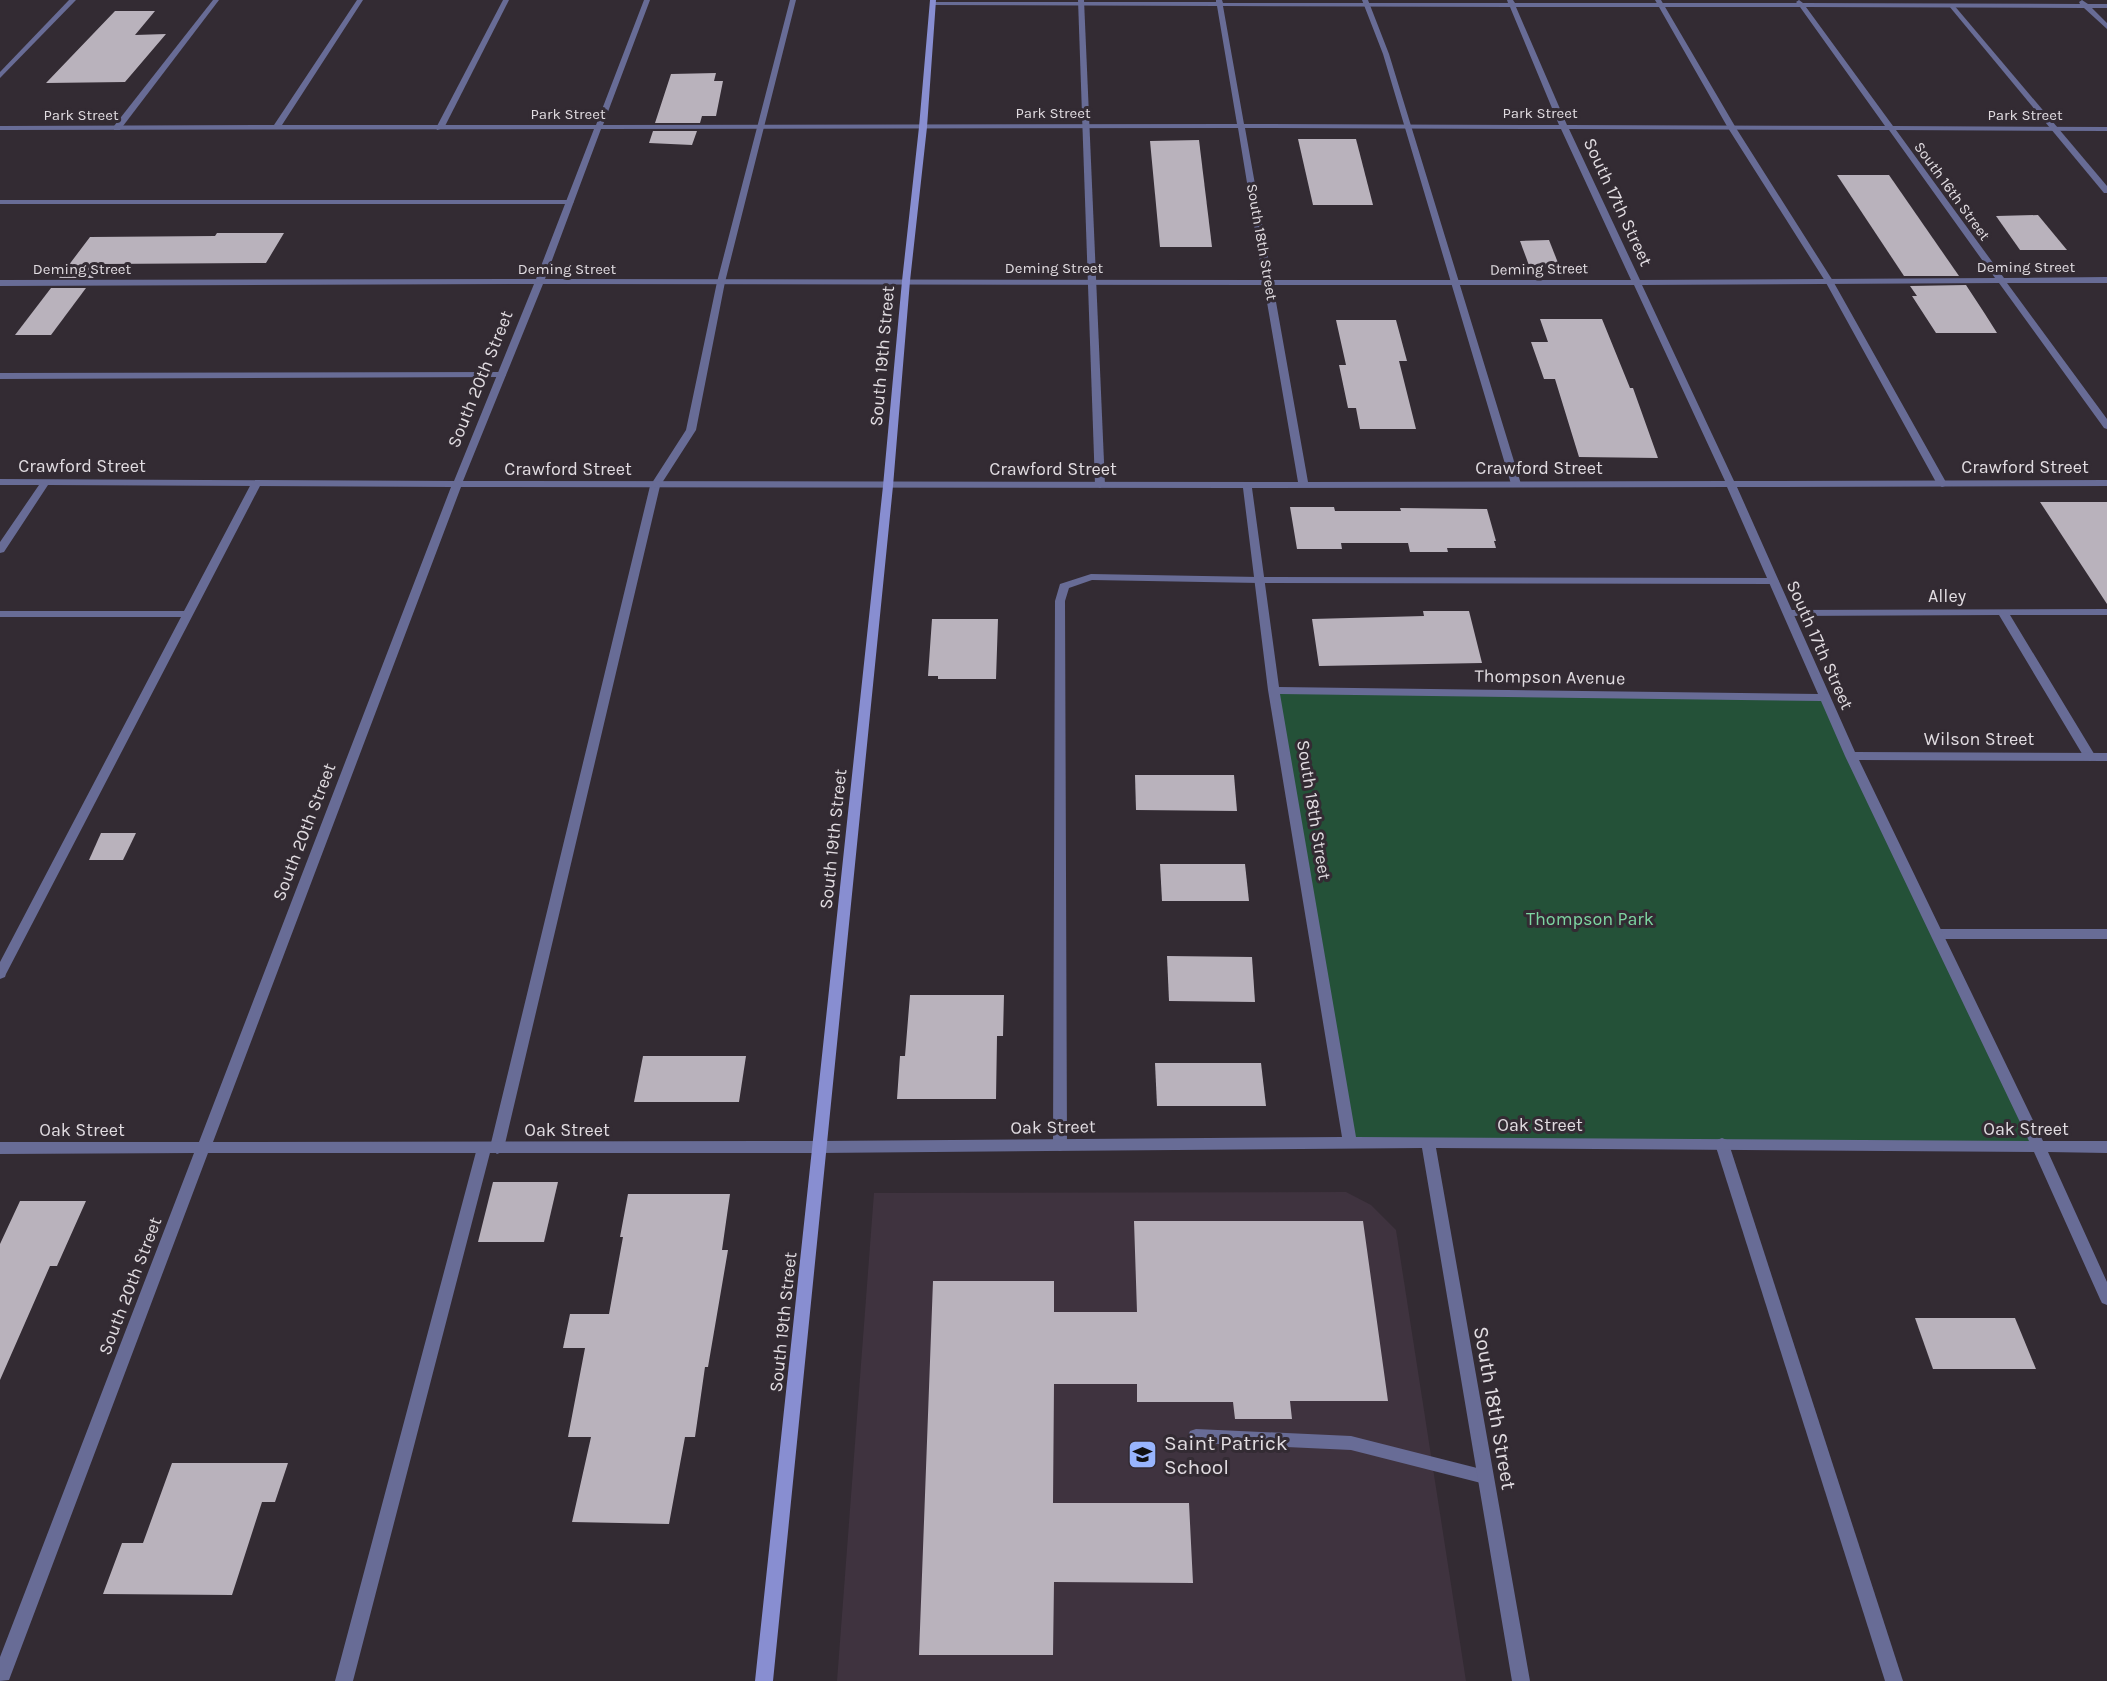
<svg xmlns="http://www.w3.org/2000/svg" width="2107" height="1681" font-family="Karla,sans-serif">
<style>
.built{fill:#3f333f}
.green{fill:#245138}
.building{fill:#b9b2bc}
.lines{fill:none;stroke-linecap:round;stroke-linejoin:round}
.lane{fill:#686c96;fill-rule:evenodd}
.street{fill:#686c96;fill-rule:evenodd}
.secondary{fill:#888ed1;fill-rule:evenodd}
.labels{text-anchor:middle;stroke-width:6;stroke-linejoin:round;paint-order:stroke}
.far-street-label{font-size:15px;fill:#e1dce1;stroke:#332b33}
.street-label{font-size:18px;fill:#e1dce1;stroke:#332b33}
.park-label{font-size:18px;fill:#7dd6a2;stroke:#332b33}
.near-street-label{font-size:21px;fill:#e1dce1;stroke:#332b33}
.near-poi-label{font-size:21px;fill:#e1dce1;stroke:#332b33;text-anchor:start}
</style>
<rect width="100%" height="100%" fill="#332b33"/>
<polygon class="built" points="1346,1192 1371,1205 1396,1230 1466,1681 837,1681 874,1193"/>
<polygon class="green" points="1274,690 1825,698 2039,1147 1350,1142"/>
<g class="building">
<polygon points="115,11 155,11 135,35 166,34 125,82 46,83"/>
<polygon points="716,73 714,81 723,81 716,116 702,116 700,123 655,123 671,74"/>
<polygon points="653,131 697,131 692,145 649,143"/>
<polygon points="1298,139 1356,139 1373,205 1313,205"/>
<polygon points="1199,140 1212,247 1160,247 1150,141"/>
<polygon points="1837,175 1889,175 1959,276 1904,276"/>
<polygon points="2038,215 2067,250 2020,250 1996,216"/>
<polygon points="217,233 284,233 266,263 103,264 93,278 59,278 90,237 215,236"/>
<polygon points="1549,240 1560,268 1530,268 1520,241"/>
<polygon points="1966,285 1985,314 1997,333 1936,333 1912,296 1917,296 1910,286"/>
<polygon points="51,288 86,288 51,335 15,335"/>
<polygon points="1540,319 1602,319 1630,388 1633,388 1658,458 1579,457 1555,379 1544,379 1531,342 1548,342"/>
<polygon points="1336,320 1396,320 1407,361 1399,361 1416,429 1360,429 1356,408 1348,408 1339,365 1346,365"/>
<polygon points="2040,502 2107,502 2107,604"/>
<polygon points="1290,507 1334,507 1335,511 1401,511 1400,508 1487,509 1496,541 1494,541 1496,548 1447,548 1448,552 1410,552 1408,543 1341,543 1342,549 1297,549"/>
<polygon points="1423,611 1469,611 1482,663 1319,666 1312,619 1424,616"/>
<polygon points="932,619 998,619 996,679 938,679 938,676 928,676"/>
<polygon points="1135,775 1234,775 1237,811 1136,810"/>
<polygon points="101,833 136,833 123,860 89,860"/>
<polygon points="1160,864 1245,864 1249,901 1162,901"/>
<polygon points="1167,956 1252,957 1255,1002 1169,1001"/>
<polygon points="910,995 1004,995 1003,1036 997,1036 996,1099 897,1099 900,1056 905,1056"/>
<polygon points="643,1056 746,1056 739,1102 634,1102"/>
<polygon points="1155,1063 1261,1063 1266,1106 1157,1106"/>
<polygon points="493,1182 558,1182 544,1242 478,1242"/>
<polygon points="628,1194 730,1194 722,1250 728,1250 708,1367 705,1367 695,1437 685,1437 669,1524 572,1522 591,1437 568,1437 585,1348 563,1348 570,1314 609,1314 623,1237 620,1237"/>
<polygon points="20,1201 86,1201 57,1266 50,1266 0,1380 0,1244"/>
<polygon points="1134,1221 1363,1221 1388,1401 1290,1401 1292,1419 1235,1419 1233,1402 1137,1402 1137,1384 1054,1384 1053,1503 1189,1503 1193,1583 1054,1582 1053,1655 919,1655 933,1281 1054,1281 1054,1312 1137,1312"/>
<polygon points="1915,1318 2015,1318 2036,1369 1933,1369"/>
<polygon points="172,1463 288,1463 275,1502 262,1502 232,1595 103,1594 122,1543 143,1543"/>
</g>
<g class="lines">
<g class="lane">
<polygon points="213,0 219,0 120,130 114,130 114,126"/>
<polygon points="503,0 509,0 444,128 437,130 436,128"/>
<polygon points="790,0 796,0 725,282 696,430 660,486 504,1148 502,1152 497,1154 491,1149 353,1681 335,1681 477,1148 479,1144 484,1142 490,1147 650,486 686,430 717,282"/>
<polygon points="1078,0 1084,0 1105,485 1100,488 1095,485"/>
<polygon points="1362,0 1368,0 1389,54 1521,484 1519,486 1516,487 1511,484 1383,54"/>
<polygon points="1655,0 1661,0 1736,128 1833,281 1947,484 1945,486 1942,487 1937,484 1825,281 1728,128"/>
<polygon points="1949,4 1953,4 2107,186 2107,193 2104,193 1949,6"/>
<polygon points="0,200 570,200 574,202 570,204 0,204"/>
<polygon points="501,372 506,375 504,377 0,379 0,373"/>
<polygon points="256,481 261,484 6,974 5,977 0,979 0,962 181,617 0,617 0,611 184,611 251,484"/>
<polygon points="1091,574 1259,577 1774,578 1779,581 1774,584 1259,583 1092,580 1069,588 1065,601 1067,1145 1065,1149 1060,1151 1055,1149 1053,1145 1055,601 1060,584"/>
<polygon points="2107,609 2107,615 2010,615 2096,757 2090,761 2084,757 1999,615 1788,616 1783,613 1788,610"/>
<polygon points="1937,929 2107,929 2107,939 1937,939 1933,937 1931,934 1933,931"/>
<polygon points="1722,1138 1727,1140 1729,1144 1903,1681 1885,1681 1715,1144 1717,1140"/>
<polygon points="1196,1429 1351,1436 1485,1470 1491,1472 1493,1477 1491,1482 1485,1484 1351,1450 1196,1443 1190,1441 1188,1436 1190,1431"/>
</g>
<g class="street">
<polygon points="69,0 76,0 0,78 0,72"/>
<path d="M357 0H363L282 125H596L644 0H650L603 125 1237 124 1217 6 930 5V3L932 2H1216V0H1222L1223 3H1508L1507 0H1513L1515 3H1797L1796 2 1799 0 1803 3 2080 4 2079 2 2082 0 2088 4H2107V8H2092L2107 23V29L2084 8 1806 7 1893 126 2107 127V131L1896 130 2004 278 2107 277V283H2007L2107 419V429L2104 428 1999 283 1642 285 1734 481 2107 480V486L1737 487 1855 752 2107 753V761L1859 760 2043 1141H2107V1153L2048 1152 2107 1282V1305L2102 1303 2100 1299 2034 1152 1436 1148 1530 1681H1512L1422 1148 819 1153H208L9 1680 0 1681V1657L194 1153 0 1154V1142H199L451 487 48 485 4 552 0 553V542L39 485H0V479L454 481 534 284 0 286V280L536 279 594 129 0 130V126L274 125ZM1223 6 1510 7 1559 125 1244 124ZM1516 7H1800L1885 126 1567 125ZM1238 128 1263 280 545 279 601 129ZM1245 128 1561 129 1631 280H1272ZM1569 129 1889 130 1995 278 1640 280ZM543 284 1264 285 1298 482 463 481ZM1273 285H1634L1725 481 1308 482ZM461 487 1243 488 1268 690 1342 1137 819 1141 213 1142ZM1727 487 1818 694 1279 687 1252 488ZM1280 694 1821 701 1845 756 2029 1141 1356 1137Z"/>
</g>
<polygon class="secondary" points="930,0 936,0 927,127 910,281 893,486 773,1681 755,1681 883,486 902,281 919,127"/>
</g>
<defs>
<symbol id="school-square" viewBox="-11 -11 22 22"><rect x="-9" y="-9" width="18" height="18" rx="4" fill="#98b5fd" stroke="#332b33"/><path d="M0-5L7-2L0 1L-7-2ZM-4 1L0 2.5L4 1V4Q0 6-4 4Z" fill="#111"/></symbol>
</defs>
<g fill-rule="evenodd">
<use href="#school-square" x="1126" y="1438" width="33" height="33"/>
</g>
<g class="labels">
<g class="far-street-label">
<text x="1053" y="118">Park Street</text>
<text x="1540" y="118">Park Street</text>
<text x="568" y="119">Park Street</text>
<text x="81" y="120">Park Street</text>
<text x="2025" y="120">Park Street</text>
<text transform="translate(1952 191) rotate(54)" y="5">South 16th Street</text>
<text transform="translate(1262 242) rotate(80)" y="5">South 18th Street</text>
<text x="2026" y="272">Deming Street</text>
<text x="1054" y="273">Deming Street</text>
<text x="82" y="274">Deming Street</text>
<text x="567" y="274">Deming Street</text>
<text transform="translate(1539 269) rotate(-1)" y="5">Deming Street</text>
</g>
<g class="street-label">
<text transform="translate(1618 202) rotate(65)" y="6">South 17th Street</text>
<text transform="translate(882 356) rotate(-85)" y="6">South 19th Street</text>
<text transform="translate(480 379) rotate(-68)" y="6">South 20th Street</text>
<text x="82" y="472">Crawford Street</text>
<text x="2025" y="473">Crawford Street</text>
<text x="1539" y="474">Crawford Street</text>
<text x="568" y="475">Crawford Street</text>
<text x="1053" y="475">Crawford Street</text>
<text x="1947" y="602">Alley</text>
<text transform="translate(1820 645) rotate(66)" y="6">South 17th Street</text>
<text transform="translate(1550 677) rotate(1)" y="6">Thompson Avenue</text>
<text x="1979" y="745">Wilson Street</text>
<text transform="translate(1314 810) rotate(81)" y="6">South 18th Street</text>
<text transform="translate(304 832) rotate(-69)" y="6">South 20th Street</text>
<text transform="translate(833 839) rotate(-84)" y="6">South 19th Street</text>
<text x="1540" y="1131">Oak Street</text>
<text transform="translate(1053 1127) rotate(-1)" y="6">Oak Street</text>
<text x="2026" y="1135">Oak Street</text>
<text x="82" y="1136">Oak Street</text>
<text x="567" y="1136">Oak Street</text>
<text transform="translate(130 1286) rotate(-69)" y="6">South 20th Street</text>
<text transform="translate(783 1322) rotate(-84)" y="6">South 19th Street</text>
</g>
<g class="park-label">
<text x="1590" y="925">Thompson Park</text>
</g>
<g class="near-street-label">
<text transform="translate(1495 1408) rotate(80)" y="7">South 18th Street</text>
</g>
<g class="near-poi-label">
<text x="1164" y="1450">Saint Patrick<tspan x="1164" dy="24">School</tspan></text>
</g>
</g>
</svg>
